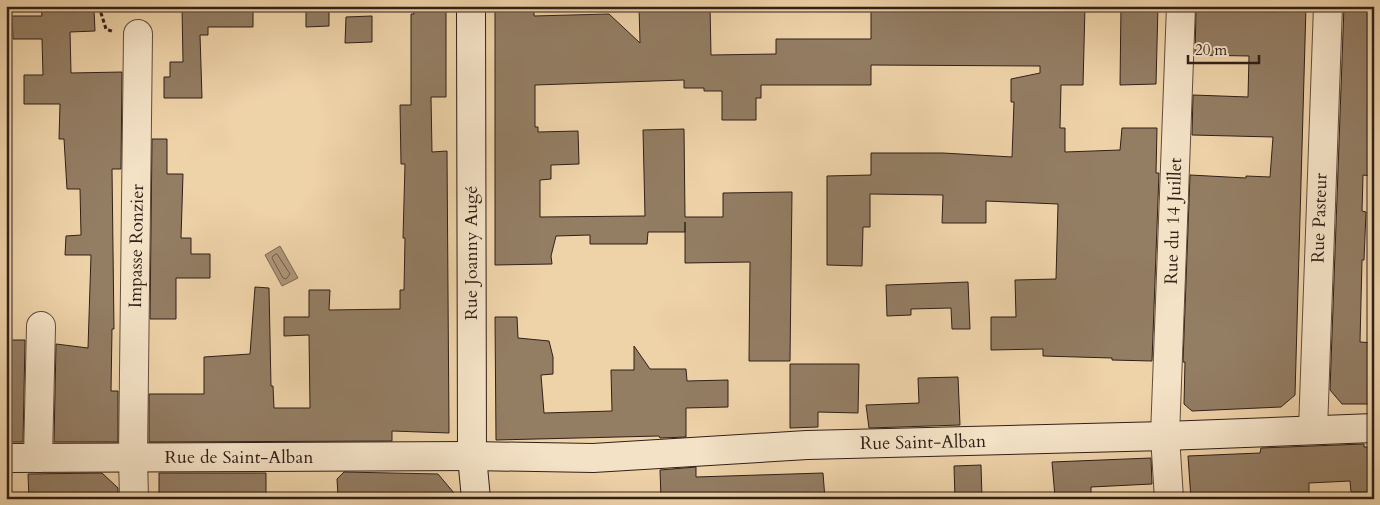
<svg xmlns="http://www.w3.org/2000/svg" width="1380" height="505" font-family="Cardo,serif">
<style>
.water{fill:#ae9577;stroke:#7c6651}
.lines{fill:none;stroke-linecap:round;stroke-linejoin:round}
.shore{stroke:#705a48;stroke-width:1}
.building{fill:#937d63;stroke:#312019}
.street-casing{stroke:#604c3d;stroke-width:30}
.secondary-casing{stroke:#312019;stroke-width:30}
.path{stroke:#312019;stroke-width:3;stroke-dasharray:4 2.5;stroke-linecap:butt}
.street{stroke:#f4e2c6;stroke-width:28}
.secondary{stroke:#f4e2c6;stroke-width:28}
.labels{text-anchor:middle;stroke-width:4.5;stroke-linejoin:round;paint-order:stroke}
.street-label{font-size:18px;fill:#312019;stroke:#f4e2c6}
</style>
<rect width="100%" height="100%" fill="#eed2a8"/>
<filter id="stains"><feTurbulence type="fractalNoise" baseFrequency=".004" numOctaves="4"/><feColorMatrix values="0 0 0 0 .2 0 0 0 0 .09 0 0 0 0 .02 0 0 0 .5 -.17"/></filter>
<radialGradient id="worn" r=".72"><stop offset=".6" stop-color="#630" stop-opacity="0"/><stop offset="1" stop-color="#630" stop-opacity=".3"/></radialGradient>
<polygon class="water" points="280,246 298,278 282,286 265,255"/>
<g class="lines">
<polygon class="shore" points="277,254 290,274 286,279 283,278 272,258 273,256"/>
</g>
<g class="building">
<polygon points="41,6 70,6 70,12 94,10 95,31 70,32 71,73 122,72 121,169 112,169 114,329 112,329 111,391 118,391 118,442 54,442 56,344 88,348 91,255 65,255 66,236 81,235 80,189 67,189 64,139 59,139 60,104 24,104 24,75 43,75 42,39 13,39 12,16 42,16"/>
<polygon points="182,6 253,6 253,27 208,27 208,35 200,35 202,98 164,98 164,77 170,77 170,62 183,62"/>
<polygon points="306,6 329,6 329,26 306,27"/>
<polygon points="413,6 446,6 446,97 431,97 432,152 447,151 449,433 392,431 392,441 149,442 149,394 204,394 204,357 250,354 255,287 269,288 271,386 273,386 274,408 310,408 309,335 284,336 284,317 309,317 309,290 330,290 329,310 400,309 400,290 404,290 405,238 403,238 405,164 401,164 400,105 411,105 411,14 414,14"/>
<polygon points="495,6 534,6 534,16 609,14 640,43 639,6 710,6 711,55 776,54 776,39 871,39 871,6 1022,6 1022,9 1085,7 1083,85 1061,85 1060,128 1065,128 1065,152 1120,150 1122,128 1157,128 1156,173 1159,173 1152,361 1112,360 1112,358 1043,356 1043,349 991,350 991,317 1016,317 1015,280 1056,279 1058,204 986,201 986,223 942,223 943,195 870,194 870,227 863,227 862,266 827,265 827,176 871,175 871,153 943,153 1012,157 1014,102 1011,102 1011,79 1040,73 1040,66 871,65 871,85 761,85 761,98 756,98 756,120 722,120 722,91 704,91 704,88 684,88 684,80 535,85 535,127 538,127 538,132 578,131 579,164 551,165 551,179 540,180 540,217 645,216 643,130 684,129 685,217 723,217 723,193 792,192 790,361 749,361 750,262 685,263 685,222 685,232 648,232 647,244 590,244 590,235 556,236 551,256 552,264 495,265"/>
<polygon points="1121,6 1158,6 1156,84 1120,85"/>
<polygon points="1274,6 1306,6 1295,395 1281,407 1192,411 1184,404 1185,362 1183,362 1190,175 1246,178 1246,176 1270,177 1273,137 1192,135 1193,95 1248,97 1249,56 1195,55 1196,10 1274,12"/>
<polygon points="1344,6 1362,6 1362,10 1374,10 1374,80 1372,80 1370,139 1373,139 1373,151 1372,176 1363,175 1362,211 1366,212 1364,260 1362,260 1360,342 1374,343 1374,404 1342,404 1330,390"/>
<polygon points="372,16 372,42 345,43 346,17"/>
<polygon points="152,139 167,139 167,174 183,174 181,238 191,238 191,254 210,254 210,278 176,278 176,319 150,319"/>
<polygon points="968,282 970,329 952,329 951,308 911,309 911,315 887,316 886,285"/>
<polygon points="495,317 517,317 518,338 549,341 553,357 553,374 541,375 544,413 612,411 611,370 634,370 634,346 650,369 686,369 687,381 728,380 728,407 686,408 686,437 660,438 659,436 496,440"/>
<polygon points="6,340 25,340 23,442 6,442"/>
<polygon points="790,364 859,364 858,413 818,412 818,427 790,428"/>
<polygon points="958,377 960,425 869,428 866,405 919,403 918,378"/>
<polygon points="1364,444 1364,447 1374,447 1374,492 1351,492 1350,481 1309,483 1309,499 1191,499 1188,456 1260,453 1261,448"/>
<polygon points="1151,458 1152,484 1091,487 1091,495 1055,497 1052,462"/>
<polygon points="981,465 982,499 955,499 954,466"/>
<polygon points="696,467 696,477 823,473 825,499 661,499 660,470"/>
<polygon points="344,472 438,474 459,499 358,499 357,495 338,496 337,479"/>
<polygon points="102,473 118,488 118,499 29,499 28,474"/>
<polygon points="159,473 266,473 266,495 225,495 226,499 159,499"/>
</g>
<g class="lines">
<defs>
<g id="street">
<polyline points="1313,430 1328,6"/>
<polyline points="38,458 41,326"/>
<polyline points="134,499 133,457 138,34"/>
<polyline points="1169,499 1165,436 1181,6"/>
</g>
<g id="secondary">
<polyline points="471,6 472,456 476,499"/>
<polyline points="6,458 472,456 593,458 807,445 1165,436 1374,428"/>
</g>
</defs>
<use href="#street" class="street-casing"/>
<use href="#secondary" class="secondary-casing"/>
<polyline class="path" points="101,6 101,13 106,29 114,32"/>
<use href="#street" class="street"/>
<use href="#secondary" class="secondary"/>
</g>
<g class="labels">
<g class="street-label">
<text transform="translate(1319 218) rotate(-88)" y="6">Rue Pasteur</text>
<text transform="translate(1173 221) rotate(-88)" y="6">Rue du 14 Juillet</text>
<text transform="translate(136 246) rotate(-89)" y="6">Impasse Ronzier</text>
<text transform="translate(471 253) rotate(-90)" y="6">Rue Joanny Augé</text>
<text transform="translate(923 442) rotate(-1)" y="6">Rue Saint-Alban</text>
<text x="239" y="463">Rue de Saint-Alban</text>
</g>
</g>
<rect width="1380" height="505" fill="none" stroke="#eed2a8" stroke-width="25"/>
<rect x="8" y="8" width="1365" height="490" fill="none" stroke="#312019" stroke-width="2.5"/>
<rect x="12" y="12" width="1355" height="480" fill="none" stroke="#312019"/>
<path d="M1188 55v8h71v-8" fill="none" stroke="#312019" stroke-width="2.5"/>
<text x="1195" y="55" font-size="15" fill="#312019" stroke="#f4e2c6" stroke-width="4" paint-order="stroke">20 m</text>
<rect width="100%" height="100%" filter="url(#stains)"/>
<rect width="100%" height="100%" fill="url(#worn)"/>
</svg>
